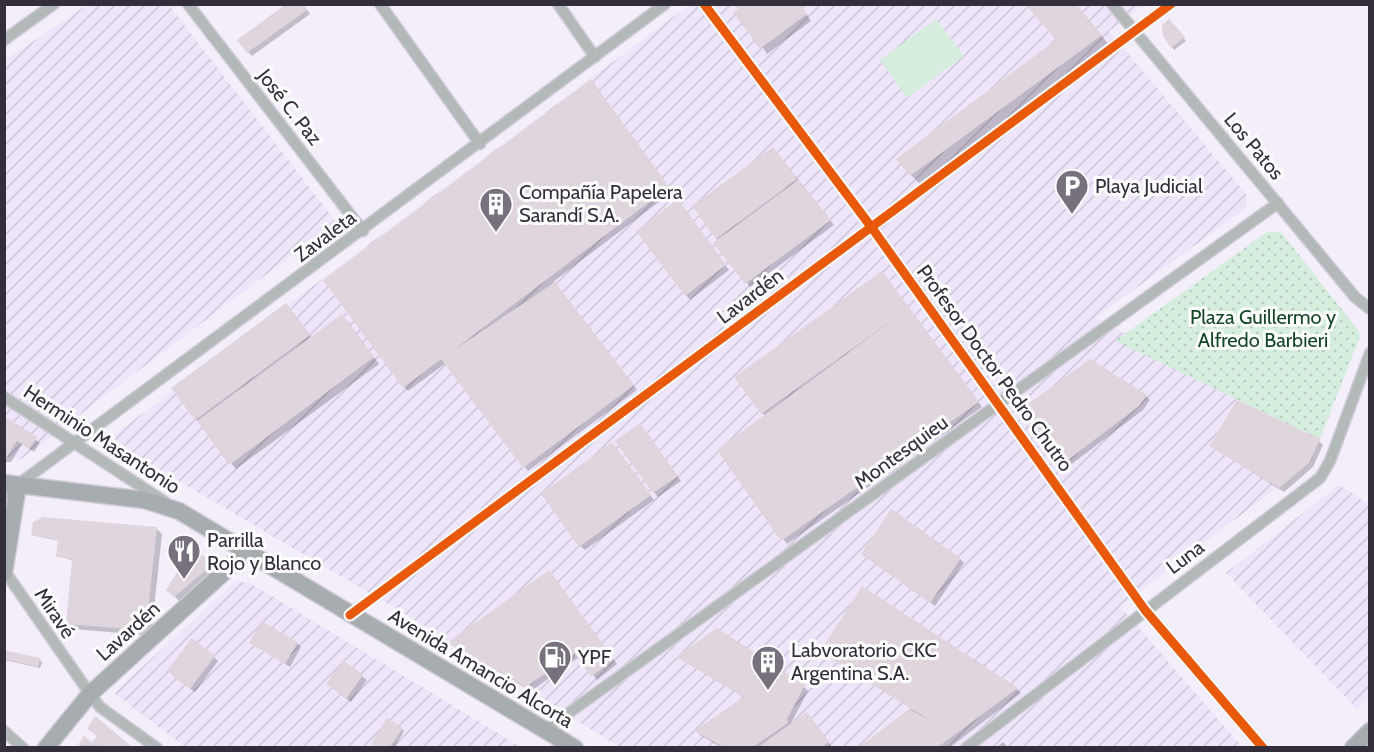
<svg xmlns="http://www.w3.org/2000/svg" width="1374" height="752" font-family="Cabin,sans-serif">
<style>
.industrial{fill:url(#industrial-furrows)}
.grass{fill:#d4eddd}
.park{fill:url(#park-dots)}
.shadow{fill:#0003}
.building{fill:#dfd6dd}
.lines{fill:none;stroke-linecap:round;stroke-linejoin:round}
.street-casing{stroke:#d0ccd6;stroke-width:13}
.secondary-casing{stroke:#d0ccd6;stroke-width:19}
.street{stroke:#b3b8b9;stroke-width:10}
.secondary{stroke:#a7adaf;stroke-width:16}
.cycleway-casing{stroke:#fff;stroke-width:13}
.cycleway{stroke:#e8590c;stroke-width:9}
.labels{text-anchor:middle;stroke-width:6;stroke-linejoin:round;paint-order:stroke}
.street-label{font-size:20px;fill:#332e3a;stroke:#fff}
.poi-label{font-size:20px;fill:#332e3a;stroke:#fff;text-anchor:start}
.park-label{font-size:20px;fill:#134624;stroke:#fff}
</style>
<defs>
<pattern id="industrial-furrows" width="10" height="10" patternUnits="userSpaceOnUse" patternTransform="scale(1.5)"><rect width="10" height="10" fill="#eee5fb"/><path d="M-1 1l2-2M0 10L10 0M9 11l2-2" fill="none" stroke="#cdc5d8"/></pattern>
<pattern id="park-dots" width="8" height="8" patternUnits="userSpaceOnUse" patternTransform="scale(1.5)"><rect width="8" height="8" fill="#d4eddd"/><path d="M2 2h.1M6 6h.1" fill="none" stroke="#b6ccbe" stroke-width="1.8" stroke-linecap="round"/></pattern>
</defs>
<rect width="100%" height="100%" fill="#f3eef9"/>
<g class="industrial">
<polygon points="1145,4 1109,31 1247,195 1246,208 1095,318 1320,439 1310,463 1120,606 1242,747 621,748 400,611 116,444 115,434 689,5"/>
<polygon points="87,5 169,5 336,222 21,459 4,457 4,61"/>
<polygon points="1339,485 1369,504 1369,696 1357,709 1226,573"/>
<polygon points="236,581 250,583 521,747 185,747 114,693"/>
</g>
<polygon class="grass" points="936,19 964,56 907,98 880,60"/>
<polygon class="park" points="1267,232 1281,232 1358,330 1360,336 1320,439 1115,341"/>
<g class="shadow">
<polygon points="303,4 310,14 252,56 248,52"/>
<polygon points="800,4 811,21 767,54 740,9"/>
<polygon points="1076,4 1109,45 920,184 911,175 1058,41"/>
<polygon points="1172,23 1186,41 1174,50 1164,36"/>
<polygon points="595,85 672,192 553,282 637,390 528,471 446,363 408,391 404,387"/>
<polygon points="777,153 834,225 750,287 694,206"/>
<polygon points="682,206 729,270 690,300 686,295"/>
<polygon points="886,277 982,407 787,544 719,450 765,416 762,413"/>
<polygon points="292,311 312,338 348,322 379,364 236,469 196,419"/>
<polygon points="1146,396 1150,400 1143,410 1069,466 1065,462"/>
<polygon points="4,418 40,443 34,452 22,444 11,462 4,462"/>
<polygon points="644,429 681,481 658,497 654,492"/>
<polygon points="1319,441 1323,445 1313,467 1284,492 1211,446"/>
<polygon points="612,444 654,500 585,550 580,546"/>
<polygon points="156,528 162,534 152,627 144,635 73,629 67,623 75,561 58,556 60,541 32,535"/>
<polygon points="867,558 960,559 964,563 935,606"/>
<polygon points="207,560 212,565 211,573 179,601 168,590"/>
<polygon points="553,576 617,664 597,680 579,657 531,691 450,643"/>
<polygon points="862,588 1017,689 1021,693 949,748 862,748 912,709 822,652"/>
<polygon points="251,642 297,643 301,647 290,667"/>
<polygon points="4,651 39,659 42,662 40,668 5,660"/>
<polygon points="214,657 218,661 195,692 173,676"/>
<polygon points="678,657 804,687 808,691 789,727 811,718 832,747 722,748 700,735 697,731 745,698"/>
<polygon points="343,662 367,680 351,702 332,688"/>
<polygon points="96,718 131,748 82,748 80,745 85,738 92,744 98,737 89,728"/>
<polygon points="402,729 404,731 394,748 376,746"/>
<polygon points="1003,742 1009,748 996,748"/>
</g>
<g class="building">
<polygon points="286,4 303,4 307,10 247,53 237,40"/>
<polygon points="735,4 800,4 807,14 760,49 733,12 738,9"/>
<polygon points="1025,4 1076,4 1102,35 910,176 896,159 1056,40"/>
<polygon points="1169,19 1185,37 1171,48 1163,36 1162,25"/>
<polygon points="591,79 669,187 451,352 555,282 634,385 523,468 441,359 403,388 323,280"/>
<polygon points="773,147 797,179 716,239 692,206"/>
<polygon points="798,180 831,220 745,284 713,243"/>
<polygon points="678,199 726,265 685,296 636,231"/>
<polygon points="882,271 979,402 781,541 717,450 901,314 761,414 734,377"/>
<polygon points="286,303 310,335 195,420 171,388"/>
<polygon points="342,314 374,357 229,465 197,421"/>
<polygon points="1090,359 1147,395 1139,406 1064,463 1027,414 1028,404"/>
<polygon points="1237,400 1320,439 1309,463 1279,488 1209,446"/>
<polygon points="4,416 37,437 29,449 17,441 4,461"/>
<polygon points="640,423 678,476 653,493 615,441"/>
<polygon points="612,442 651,495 579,547 541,494"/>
<polygon points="891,509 961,558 930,603 861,554"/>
<polygon points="43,517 157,527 147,620 138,630 66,624 72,559 56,557 58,540 31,535 33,522"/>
<polygon points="193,548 208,559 207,569 174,597 166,590"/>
<polygon points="549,570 614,659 591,677 574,653 526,687 447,643"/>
<polygon points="862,586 1018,688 938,747 859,747 909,709 931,721 820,652"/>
<polygon points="261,621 298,642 285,664 249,643"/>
<polygon points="717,628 805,685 787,719 788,723 753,747 723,747 694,731 744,697 676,657"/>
<polygon points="192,638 215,656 190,689 167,671"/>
<polygon points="4,650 40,658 38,667 4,659"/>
<polygon points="343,660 363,675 346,699 326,684"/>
<polygon points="807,712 829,742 822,747 758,747"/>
<polygon points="95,716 131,746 129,747 78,745 84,736 92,742 97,736 87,729"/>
<polygon points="387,718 403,728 390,747 378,747 371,744"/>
</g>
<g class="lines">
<defs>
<g id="street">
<polyline points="188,4 363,231"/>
<polyline points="380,4 480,144"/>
<polyline points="558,4 595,57"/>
<polyline points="704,4 872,228 1145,610 1263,748"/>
<polyline points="1112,4 1355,297 1370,309"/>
<polyline points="4,40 54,4"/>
<polyline points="4,397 165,502"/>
<polyline points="4,495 665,4"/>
<polyline points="4,570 90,694 100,707 157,748"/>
<polyline points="350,615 1171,4"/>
<polyline points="545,730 1278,203"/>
<polyline points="4,731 23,748"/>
<polyline points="966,748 1320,478 1330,461 1370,353"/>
</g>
<g id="secondary">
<polyline points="4,483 144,500 179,511 575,748"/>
<polyline points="4,573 18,485"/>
<polyline points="46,748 90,694 246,552"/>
<polyline points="1353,748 1370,731"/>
</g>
</defs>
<use href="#street" class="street-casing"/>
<use href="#secondary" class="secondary-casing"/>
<use href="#street" class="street"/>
<use href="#secondary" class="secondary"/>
<defs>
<g id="cycleway">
<polyline points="704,4 872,228 1145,610 1263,748"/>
<polyline points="350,615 1171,4"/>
</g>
</defs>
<use href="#cycleway" class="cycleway-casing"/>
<use href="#cycleway" class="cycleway"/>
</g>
<defs>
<symbol id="parking-pin" viewBox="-11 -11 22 30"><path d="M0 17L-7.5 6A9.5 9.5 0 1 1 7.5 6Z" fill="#76717d" stroke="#fff"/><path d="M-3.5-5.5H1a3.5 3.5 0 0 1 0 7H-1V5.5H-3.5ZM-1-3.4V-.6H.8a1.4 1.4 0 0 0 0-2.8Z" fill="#fff"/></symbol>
<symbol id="building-pin" viewBox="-11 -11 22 30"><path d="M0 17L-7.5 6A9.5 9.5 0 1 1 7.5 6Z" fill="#76717d" stroke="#fff"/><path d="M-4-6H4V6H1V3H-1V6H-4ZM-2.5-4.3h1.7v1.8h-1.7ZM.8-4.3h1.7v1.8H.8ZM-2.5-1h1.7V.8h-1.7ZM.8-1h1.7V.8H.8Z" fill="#fff"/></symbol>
<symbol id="restaurant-pin" viewBox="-11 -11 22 30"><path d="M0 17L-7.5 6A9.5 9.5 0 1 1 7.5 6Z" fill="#76717d" stroke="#fff"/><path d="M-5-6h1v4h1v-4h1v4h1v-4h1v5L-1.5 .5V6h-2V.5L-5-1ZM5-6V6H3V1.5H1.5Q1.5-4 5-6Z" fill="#fff"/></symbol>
<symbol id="fuel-pin" viewBox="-11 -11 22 30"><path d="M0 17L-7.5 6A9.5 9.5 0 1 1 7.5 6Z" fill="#76717d" stroke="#fff"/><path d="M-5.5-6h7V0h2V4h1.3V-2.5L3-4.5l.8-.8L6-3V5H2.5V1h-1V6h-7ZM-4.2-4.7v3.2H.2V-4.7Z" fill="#fff"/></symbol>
</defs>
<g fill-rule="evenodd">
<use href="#parking-pin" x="1053" y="167" width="38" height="52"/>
<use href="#building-pin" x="477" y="185" width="38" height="52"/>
<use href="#restaurant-pin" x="165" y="532" width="38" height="52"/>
<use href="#fuel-pin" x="536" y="638" width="38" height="52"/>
<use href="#building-pin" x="749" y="643" width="38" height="52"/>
</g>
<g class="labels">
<g class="street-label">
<text transform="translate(290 107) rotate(52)" y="7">José C. Paz</text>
<text transform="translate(1254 146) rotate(50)" y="7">Los Patos</text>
<text transform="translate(325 236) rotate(-37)" y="7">Zavaleta</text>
<text transform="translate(750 296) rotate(-37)" y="7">Lavardén</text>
<text transform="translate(995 368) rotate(54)" y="7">Profesor Doctor Pedro Chutro</text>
<text transform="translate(102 439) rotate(33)" y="7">Herminio Masantonio</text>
<text transform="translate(901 452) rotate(-36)" y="7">Montesquieu</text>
<text transform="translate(1185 557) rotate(-37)" y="7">Luna</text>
<text transform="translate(55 613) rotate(56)" y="7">Miravé</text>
<text transform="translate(128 631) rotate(-42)" y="7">Lavardén</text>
<text transform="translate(481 668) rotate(31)" y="7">Avenida Amancio Alcorta</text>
</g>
<g class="poi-label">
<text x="1095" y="193">Playa Judicial</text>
<text x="519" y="199">Compañía Papelera<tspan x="519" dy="23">Sarandí S.A.</tspan></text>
<text x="207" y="547">Parrilla<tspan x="207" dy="23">Rojo y Blanco</tspan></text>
<text x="791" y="657">Labvoratorio CKC<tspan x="791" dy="23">Argentina S.A.</tspan></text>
<text x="578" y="664">YPF</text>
</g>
<g class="park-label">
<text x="1263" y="324">Plaza Guillermo y<tspan x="1263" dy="23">Alfredo Barbieri</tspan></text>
</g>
</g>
<rect width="1374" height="752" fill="none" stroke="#332e3a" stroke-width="12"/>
</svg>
